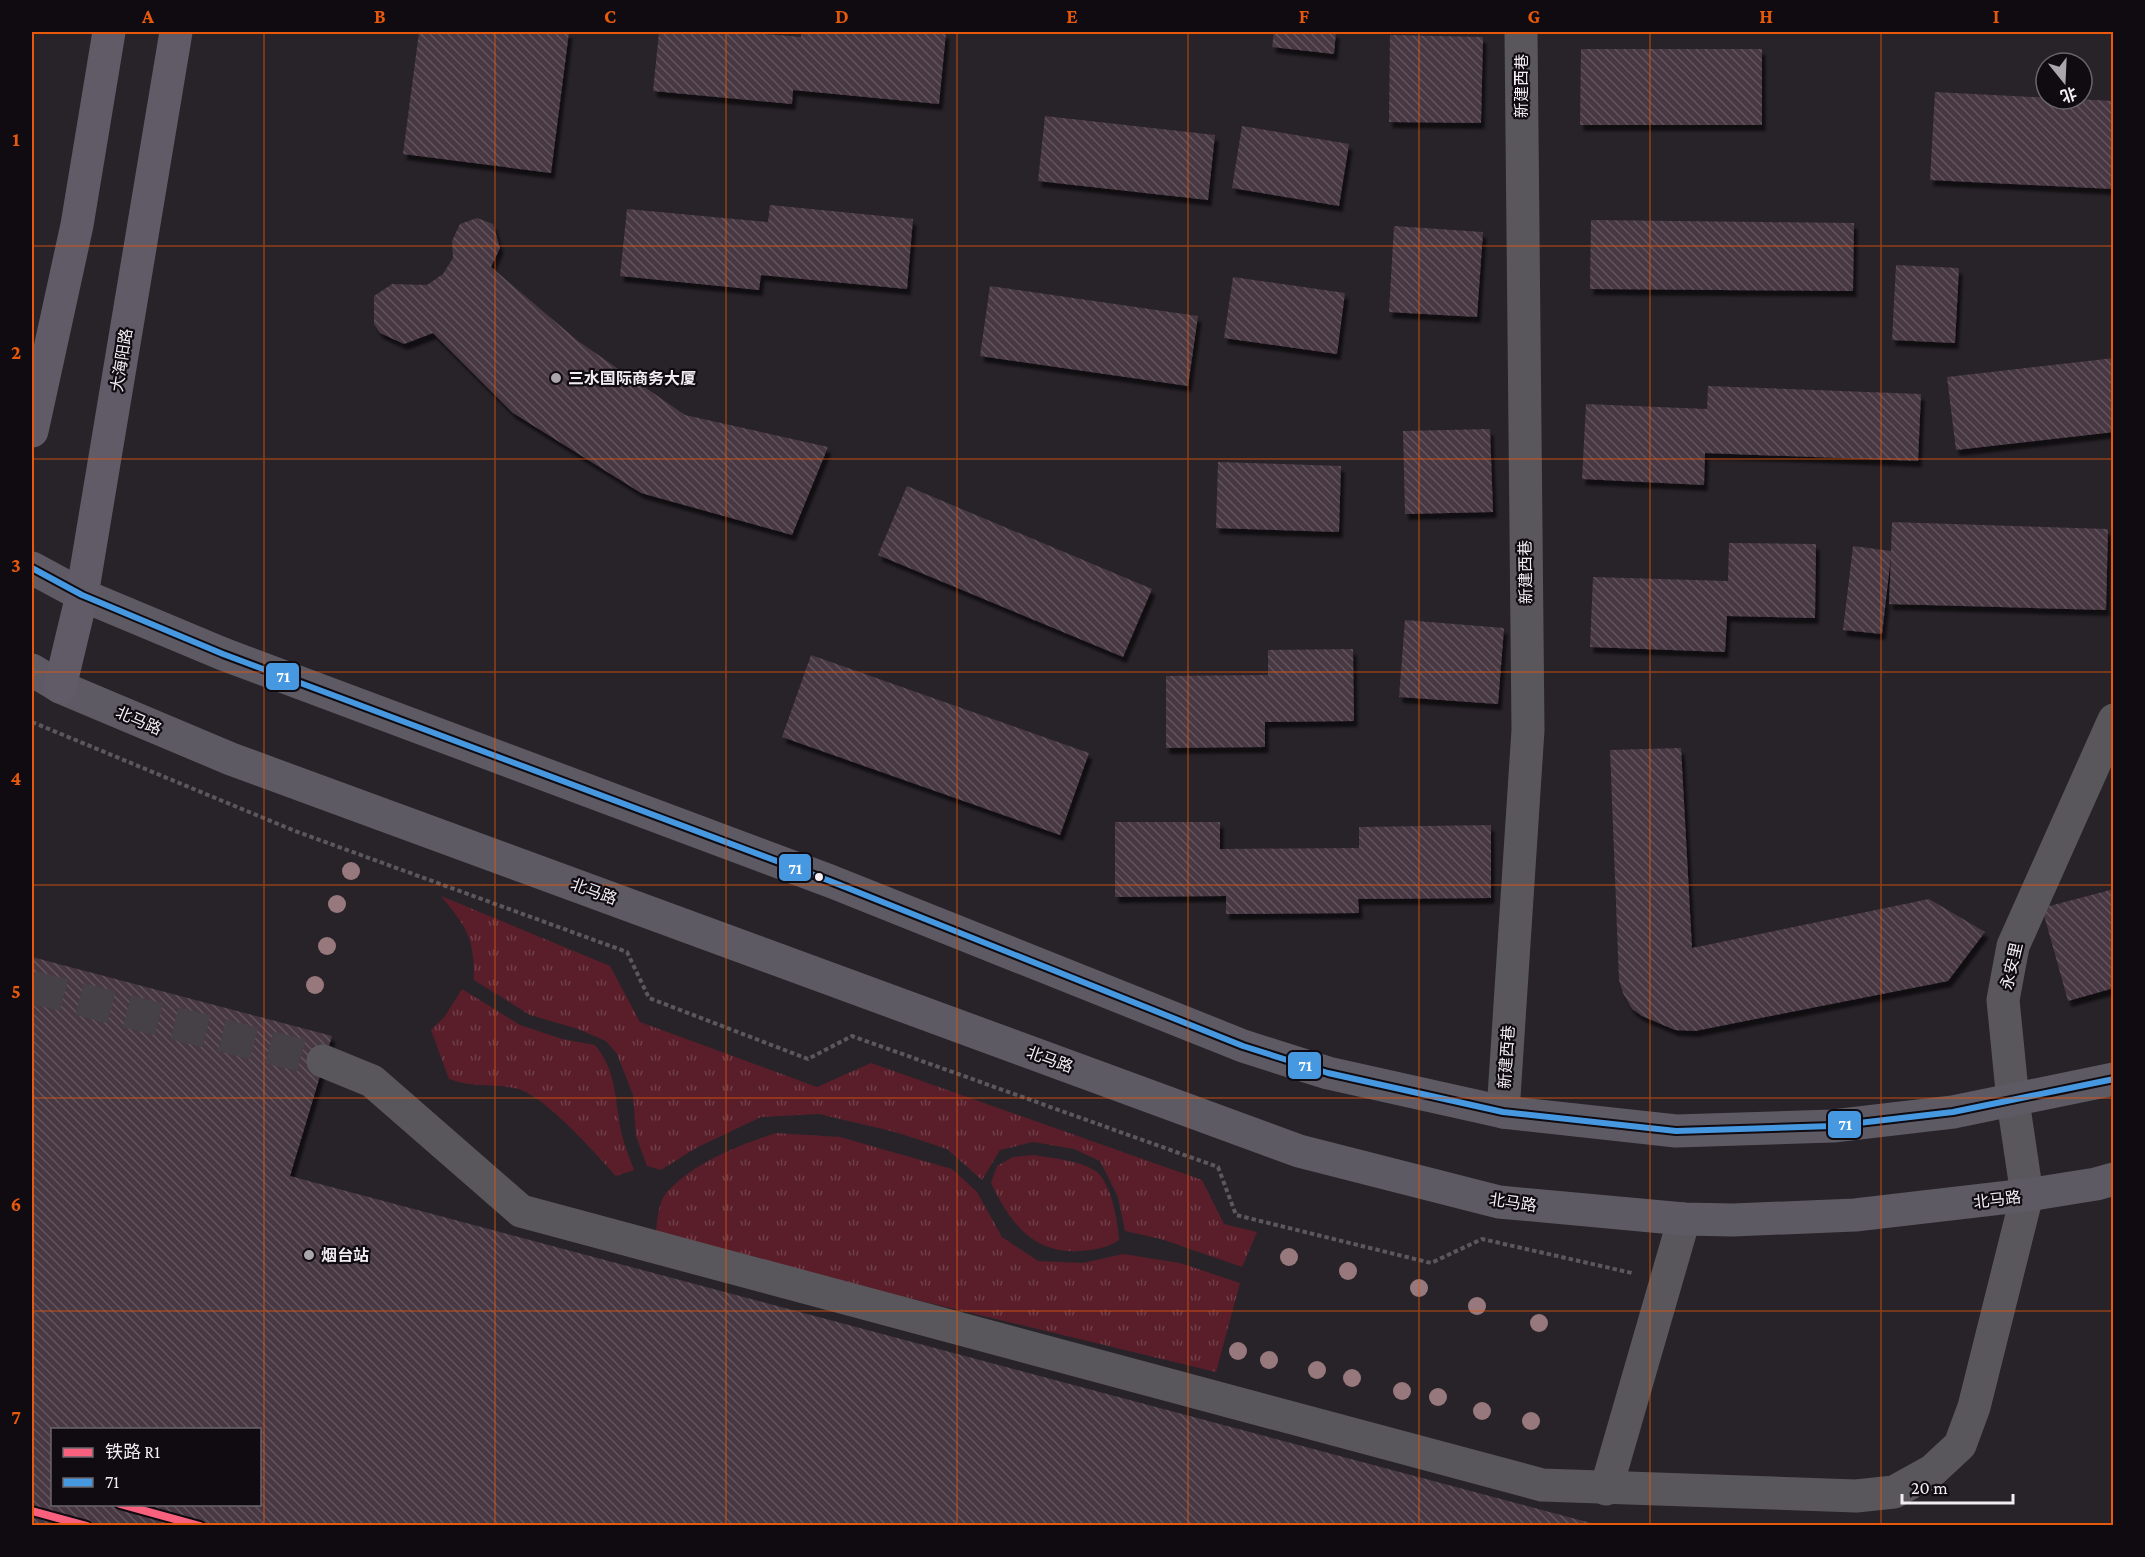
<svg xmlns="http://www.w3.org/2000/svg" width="2145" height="1557" font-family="'Crimson Pro','Noto Sans SC',serif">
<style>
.grass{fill:url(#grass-tufts)}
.building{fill:url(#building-back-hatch);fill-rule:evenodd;filter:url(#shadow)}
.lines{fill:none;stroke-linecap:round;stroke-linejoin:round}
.minor-tunnel{stroke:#464147;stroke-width:33;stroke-dasharray:33 16;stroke-linecap:butt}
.path{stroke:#5b585c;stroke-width:4;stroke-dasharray:4.5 3;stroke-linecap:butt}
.minor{stroke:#5a575c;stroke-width:33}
.major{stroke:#5e5a64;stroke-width:33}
.highway{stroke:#605b67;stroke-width:33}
.bus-1-casing{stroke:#100b11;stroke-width:10}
.bus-1{stroke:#4699e1;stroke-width:6}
.rail-1-casing{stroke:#100b11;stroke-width:12}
.rail-1{stroke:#f8607d;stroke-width:8}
.tree{fill:#97797d}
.grid{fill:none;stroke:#e8590c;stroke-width:1.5;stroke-opacity:0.55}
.poi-dot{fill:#aba6ad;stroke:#100b11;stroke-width:2}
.bus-dot{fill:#f2ecf4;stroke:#100b11;stroke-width:2}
.labels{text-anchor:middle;stroke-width:4.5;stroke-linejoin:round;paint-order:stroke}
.street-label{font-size:16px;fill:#f2ecf4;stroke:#100b11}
.poi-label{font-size:16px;font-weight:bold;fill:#f2ecf4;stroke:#100b11;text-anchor:start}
.line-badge{stroke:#100b11;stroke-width:2}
.badge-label{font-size:16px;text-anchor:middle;font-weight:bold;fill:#fff}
.neatline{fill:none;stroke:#e8590c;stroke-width:2}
.grid-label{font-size:20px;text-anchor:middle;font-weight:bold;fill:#e8590c}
</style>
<defs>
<pattern id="grass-tufts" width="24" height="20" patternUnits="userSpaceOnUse" patternTransform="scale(1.5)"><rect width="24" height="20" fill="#591e29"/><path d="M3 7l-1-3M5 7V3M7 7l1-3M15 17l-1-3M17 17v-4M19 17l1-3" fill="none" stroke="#713f49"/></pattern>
<pattern id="building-back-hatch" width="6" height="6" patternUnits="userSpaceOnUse" patternTransform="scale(1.5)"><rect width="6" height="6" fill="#473742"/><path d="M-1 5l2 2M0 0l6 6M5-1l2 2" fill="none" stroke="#62545e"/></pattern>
<filter id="shadow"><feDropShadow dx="3.5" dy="6" stdDeviation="1.5" flood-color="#0009"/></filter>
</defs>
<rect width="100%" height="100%" fill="#282329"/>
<g class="grass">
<path d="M441 896 610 966 640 1022 817 1087 871 1063 1202 1180 1224 1224 1257 1232 1242 1267 1161 1239 1125 1231 1118 1197 1100 1161 1074 1149 1033 1142 1000 1150 982 1180 947 1149 895 1132 819 1114 761 1117 696 1148 661 1170 647 1166 636 1136 633 1095 617 1054 606 1041 578 1029 530 1015 474 980C474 937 468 929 441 896Z"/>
<path d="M462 989 520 1025 562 1039 595 1045C619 1074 614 1105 623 1139 626 1149 630 1160 634 1170L616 1176C597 1155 545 1096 518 1089 496 1083 471 1088 449 1079L431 1030 445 1016Z"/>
<path d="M776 1133 840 1137 952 1169 977 1192 1002 1237 1038 1261 1083 1263 1123 1254 1180 1263 1240 1283 1216 1372 655 1237C657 1226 658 1205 664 1196 688 1165 739 1145 776 1133Z"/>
<path d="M1034 1155C1051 1158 1085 1161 1098 1173 1112 1186 1118 1223 1119 1240 1107 1248 1094 1250 1080 1251 1032 1254 1010 1222 991 1183L997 1166 1013 1157Z"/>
</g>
<g class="building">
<polygon points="419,32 569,32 551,173 403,154"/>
<polygon points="659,32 744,32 801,37 801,32 946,33 939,104 793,90 792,104 653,91"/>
<polygon points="1274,32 1336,32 1334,54 1272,47"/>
<polygon points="1390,35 1483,37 1481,123 1389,122"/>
<polygon points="1581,49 1762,49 1762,125 1580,125"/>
<polygon points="1935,92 2114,101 2114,189 1930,180"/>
<polygon points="1045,116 1215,135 1208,200 1038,181"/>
<polygon points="1242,126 1349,144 1339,206 1232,188"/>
<polygon points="770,205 913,219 907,289 761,275 759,290 620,276 627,209 768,222"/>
<polygon points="477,218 493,224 500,248 491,267 578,341 685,415 828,447 792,535 641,493 513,413 433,333 404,344 380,333 374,324 374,296 392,284 427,285 443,274 453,258 452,241 460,224"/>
<polygon points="1591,220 1854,223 1853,291 1590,289"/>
<polygon points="1394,226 1483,232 1477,317 1389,312"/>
<polygon points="1896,265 1959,268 1955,343 1892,340"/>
<polygon points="1233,277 1345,293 1337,354 1224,338"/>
<polygon points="990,286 1198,316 1188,386 980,356"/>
<polygon points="2114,358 2114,432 1956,450 1947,377"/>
<polygon points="1708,386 1921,394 1918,461 1705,453 1704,485 1582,479 1586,404 1707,409"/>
<polygon points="1490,429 1493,512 1405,514 1403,431"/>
<polygon points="1218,462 1341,466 1339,532 1216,528"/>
<polygon points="907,486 1152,589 1123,657 878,555"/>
<polygon points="1892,522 2108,529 2106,610 1889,604 1891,556 1882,634 1843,630 1853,546 1891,551"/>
<polygon points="1729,543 1816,544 1815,618 1727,616 1725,652 1590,647 1593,577 1728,581"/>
<polygon points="1405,620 1504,628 1498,704 1399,697"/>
<polygon points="1353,649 1354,721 1265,722 1265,747 1166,748 1166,676 1268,675 1268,650"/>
<polygon points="811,655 1089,753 1060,835 782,737"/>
<polygon points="1681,748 1692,948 1929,899 1985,932 1948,981 1695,1031 1675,1030 1642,1016 1632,1009 1623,993 1619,980 1610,750"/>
<polygon points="1115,822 1220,822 1220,849 1359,848 1359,827 1491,825 1491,898 1358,899 1359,913 1226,914 1226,896 1115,897"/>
<polygon points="2114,889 2114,988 2068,1001 2042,908"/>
<path d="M32 957 332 1036 290 1176 1602 1526H32ZM52 1430H260V1504H52Z"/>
</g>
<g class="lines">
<polyline class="minor-tunnel" points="32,987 323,1061"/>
<polyline class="path" points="32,722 295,831 627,952 649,998 808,1059 852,1036 1218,1167 1236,1215 1431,1263 1482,1239 1632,1273"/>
<g class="minor">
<polyline points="323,1061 372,1081 521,1211 1542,1485 1856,1496 1894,1492 1932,1471 1960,1445 1974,1407 2027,1195 2013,1101 2003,1000 2013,946 2114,720"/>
<polyline points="1503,1112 1528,730 1521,32"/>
<polyline points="1606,1489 1684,1219"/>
</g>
<g class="major">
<polyline points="32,568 82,595 223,654 830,881 1243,1046 1328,1073 1503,1112 1676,1131 1833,1126 1953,1112 2114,1079"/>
<polyline points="32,670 60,687 231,759 1299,1151 1499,1202 1684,1219 1733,1220 1855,1215 2027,1195 2096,1184 2114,1179"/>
</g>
<g class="highway">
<polyline points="32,431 77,225 109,32"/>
<polyline points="60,687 82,595 176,32"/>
</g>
<defs>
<polyline id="bus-1" points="32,568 82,595 223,654 830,881 1243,1046 1328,1073 1503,1112 1676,1131 1833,1126 1953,1112 2114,1079"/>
</defs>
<use href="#bus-1" class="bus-1-casing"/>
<use href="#bus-1" class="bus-1"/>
<defs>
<g id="rail-1">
<polyline points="120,1504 200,1526"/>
<polyline points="32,1511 87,1526"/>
</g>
</defs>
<use href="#rail-1" class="rail-1-casing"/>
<use href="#rail-1" class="rail-1"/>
</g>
<g class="tree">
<circle cx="351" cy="871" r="9"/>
<circle cx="337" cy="904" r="9"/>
<circle cx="327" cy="946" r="9"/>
<circle cx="315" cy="985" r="9"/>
<circle cx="1289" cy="1257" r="9"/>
<circle cx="1348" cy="1271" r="9"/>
<circle cx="1419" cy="1288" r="9"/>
<circle cx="1477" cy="1306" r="9"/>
<circle cx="1539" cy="1323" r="9"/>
<circle cx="1238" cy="1351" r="9"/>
<circle cx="1269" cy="1360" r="9"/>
<circle cx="1317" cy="1370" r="9"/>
<circle cx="1352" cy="1378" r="9"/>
<circle cx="1402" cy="1391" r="9"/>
<circle cx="1438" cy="1397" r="9"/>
<circle cx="1482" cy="1411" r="9"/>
<circle cx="1531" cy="1421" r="9"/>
</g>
<path class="grid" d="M264 32V1526M495 32V1526M726 32V1526M957 32V1526M1188 32V1526M1419 32V1526M1650 32V1526M1881 32V1526M32 246H2114M32 459H2114M32 672H2114M32 885H2114M32 1098H2114M32 1311H2114"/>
<g class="poi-dot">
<circle cx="556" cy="378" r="6"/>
<circle cx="309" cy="1255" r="6"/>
</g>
<circle class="bus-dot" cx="819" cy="877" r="5"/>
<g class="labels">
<g class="street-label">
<text transform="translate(1521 86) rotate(-90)" y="6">新建西巷</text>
<text transform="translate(121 360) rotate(-81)" y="6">大海阳路</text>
<text transform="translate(1525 572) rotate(-91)" y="6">新建西巷</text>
<text transform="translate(139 720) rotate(23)" y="6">北马路</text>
<text transform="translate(594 891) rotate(20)" y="6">北马路</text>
<text transform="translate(2011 966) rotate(-77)" y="6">永安里</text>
<text transform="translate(1506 1057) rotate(-86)" y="6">新建西巷</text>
<text transform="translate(1050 1059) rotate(20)" y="6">北马路</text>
<text transform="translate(1997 1199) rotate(-7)" y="6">北马路</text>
<text transform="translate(1513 1202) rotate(8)" y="6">北马路</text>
</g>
<g class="poi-label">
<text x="568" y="384">三水国际商务大厦</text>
<text x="321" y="1261">烟台站</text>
</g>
</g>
<g class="line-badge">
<rect x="265" y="662" width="35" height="29" rx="6" fill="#4699e1"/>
<rect x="778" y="853" width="34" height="29" rx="6" fill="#4699e1"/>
<rect x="1287" y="1051" width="35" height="29" rx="6" fill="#4699e1"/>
<rect x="1827" y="1110" width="35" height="29" rx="6" fill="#4699e1"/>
</g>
<g class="badge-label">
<text x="283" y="682">71</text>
<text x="795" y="874">71</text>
<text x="1305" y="1071">71</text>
<text x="1845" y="1130">71</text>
</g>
<rect width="2145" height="1557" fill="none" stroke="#100b11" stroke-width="66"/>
<rect x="51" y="1428" width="210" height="78" fill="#100b11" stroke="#6a656c" stroke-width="1.5"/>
<rect x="63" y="1448" width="30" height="9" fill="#f8607d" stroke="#6a656c" stroke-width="1.5"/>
<text x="105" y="1458" font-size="18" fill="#f2ecf4">铁路 R1</text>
<rect x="63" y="1478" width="30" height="9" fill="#4699e1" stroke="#6a656c" stroke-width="1.5"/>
<text x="105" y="1488" font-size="18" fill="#f2ecf4">71</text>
<g transform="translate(2064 81) rotate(162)"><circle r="28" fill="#100b11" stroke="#6a656c" stroke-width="1.5"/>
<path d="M0-4.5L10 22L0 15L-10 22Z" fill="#aba6ad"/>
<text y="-9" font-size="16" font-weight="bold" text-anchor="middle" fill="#f2ecf4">北</text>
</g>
<path d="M1902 1494v9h111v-9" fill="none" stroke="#f2ecf4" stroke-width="3"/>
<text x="1911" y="1494" font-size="18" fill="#f2ecf4" stroke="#100b11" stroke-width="4.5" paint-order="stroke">20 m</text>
<rect x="33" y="33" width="2079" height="1491" class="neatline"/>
<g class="grid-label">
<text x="148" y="23">A</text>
<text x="380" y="23">B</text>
<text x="610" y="23">C</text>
<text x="842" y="23">D</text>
<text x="1072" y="23">E</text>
<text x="1304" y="23">F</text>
<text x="1534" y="23">G</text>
<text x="1766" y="23">H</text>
<text x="1996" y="23">I</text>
<text x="16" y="146">1</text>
<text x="16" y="359">2</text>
<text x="16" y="572">3</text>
<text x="16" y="785">4</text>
<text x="16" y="998">5</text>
<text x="16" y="1211">6</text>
<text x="16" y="1424">7</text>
</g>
</svg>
